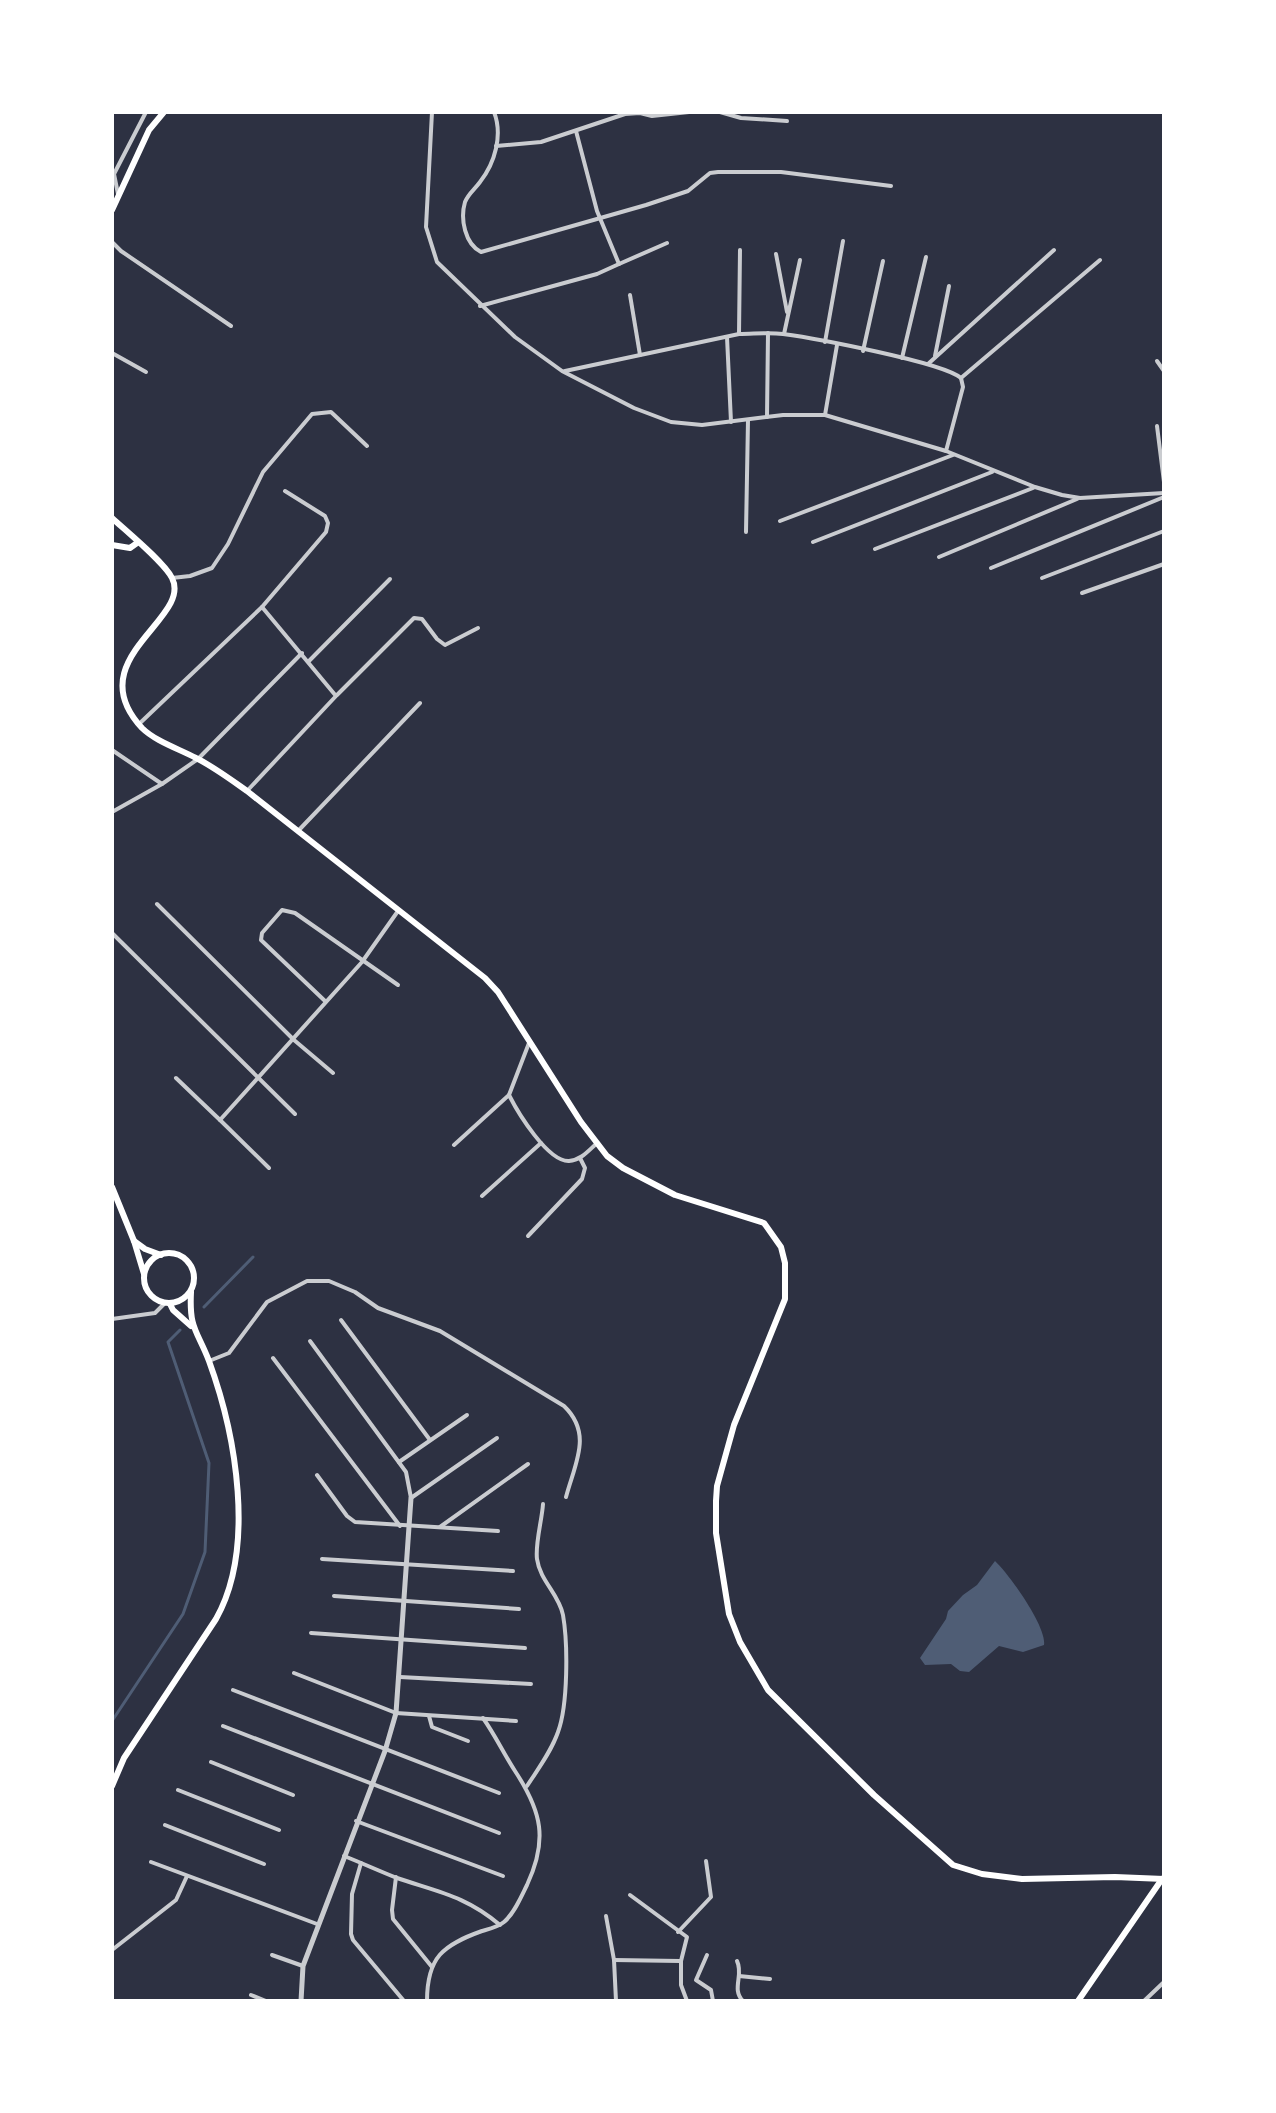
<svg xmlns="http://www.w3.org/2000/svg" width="1276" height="2113" font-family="Arial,sans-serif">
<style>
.water{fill:#4f5d75}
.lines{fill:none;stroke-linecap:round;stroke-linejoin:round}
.stream{stroke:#4f5d75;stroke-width:3}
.minor{stroke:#caccd0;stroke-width:4}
.tertiary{stroke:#caccd0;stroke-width:5}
.secondary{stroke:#fff;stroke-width:6}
</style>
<rect width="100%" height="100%" fill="#2d3142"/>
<path class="water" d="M995 1561C1009 1574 1047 1627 1044 1645L1023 1652 999 1646 969 1672 960 1671 951 1664 925 1665 920 1658 946 1619 948 1611 963 1595 977 1585Z"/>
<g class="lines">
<g class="stream">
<polyline points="204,1307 253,1257"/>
<polyline points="112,1721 183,1614 205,1552 209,1463 168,1342 180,1330"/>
</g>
<g class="minor">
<polyline points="432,112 426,227 437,262 515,337 562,371 634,408 671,422 702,425 783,415 825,415 946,451 1035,487 1062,495 1080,498 1164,493"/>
<path d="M494 112C503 135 495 163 480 182 475 189 468 194 465 202 460 219 465 244 481 252L646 205 688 191 710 173 718 172H781L891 186"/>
<polyline points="720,112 741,118 787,121"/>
<polyline points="576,131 597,211 619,264 667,243"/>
<polyline points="496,146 541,142 625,114 640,113 652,116 689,112"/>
<polyline points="118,194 114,174 146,112"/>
<polyline points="112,242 121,251 231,326"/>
<polyline points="776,254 787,312"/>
<polyline points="630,295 640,355"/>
<polyline points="480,306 597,274 619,264"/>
<polyline points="739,334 740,250"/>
<polyline points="784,334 800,260"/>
<polyline points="727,337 731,422"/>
<polyline points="825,342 843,241"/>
<polyline points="863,351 883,261"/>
<polyline points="112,353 146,372"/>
<polyline points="935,356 949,286"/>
<polyline points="902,358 926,257"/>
<polyline points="1157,361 1164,371"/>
<polyline points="928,364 1054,250"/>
<path d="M565 371 739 334C754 334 768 332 783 334 813 338 942 362 961 378"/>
<polyline points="961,378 1100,260"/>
<polyline points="825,415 837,345"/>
<polyline points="767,417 768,333"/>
<polyline points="1157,426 1164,482"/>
<polyline points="946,451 963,387 961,378"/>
<polyline points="780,521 953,455"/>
<polyline points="746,532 748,420"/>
<polyline points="813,542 992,472"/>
<polyline points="875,549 1033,488"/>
<polyline points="939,557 1077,499"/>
<polyline points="991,568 1164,497"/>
<polyline points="172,578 190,576 212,568 228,544 263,472 312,414 331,412 367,446"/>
<polyline points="1042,578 1164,531"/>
<polyline points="1082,593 1164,564"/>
<polyline points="309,661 390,579"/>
<polyline points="337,695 414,618 422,619 437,639 445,645 478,628"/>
<polyline points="139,724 262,607 326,532 328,523 325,516 285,491"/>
<polyline points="112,750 162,784"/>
<polyline points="247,791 336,696 262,607"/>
<polyline points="112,812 162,784 198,759 302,653"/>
<polyline points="299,830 420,703"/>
<polyline points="157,904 294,1040 333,1073"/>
<polyline points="112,933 295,1114"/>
<polyline points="325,1001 261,940 262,933 282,910 295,913 398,985"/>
<path d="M529 1043 509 1095C518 1113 548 1162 569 1161 581 1160 588 1151 596 1144"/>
<polyline points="176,1078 220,1120 362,962 398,911"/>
<polyline points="220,1120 269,1168"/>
<polyline points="454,1145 509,1095"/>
<polyline points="482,1196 541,1143"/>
<polyline points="528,1236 582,1179 585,1168 580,1158"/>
<polyline points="112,1319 155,1313 165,1303"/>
<polyline points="341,1320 430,1440"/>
<polyline points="310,1341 406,1472 411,1498 497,1438"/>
<polyline points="273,1358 400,1526"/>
<path d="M209 1361 229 1353 267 1302 307 1281H329L355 1292 378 1308 440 1331 564 1406C593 1434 575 1463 566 1497"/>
<polyline points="399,1462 467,1415"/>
<polyline points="317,1475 347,1516 355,1522 498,1531"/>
<polyline points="440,1527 528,1464"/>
<polyline points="322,1559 513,1571"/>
<polyline points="334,1596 519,1609"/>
<polyline points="311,1633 525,1648"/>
<polyline points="294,1673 396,1713 516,1721"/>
<polyline points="400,1677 531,1684"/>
<polyline points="233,1690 499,1793"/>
<polyline points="429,1716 432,1727 468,1741"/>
<polyline points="223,1726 499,1833"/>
<polyline points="211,1762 293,1795"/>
<path d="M527 1786C538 1769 551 1752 558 1732 568 1705 568 1644 563 1615 559 1594 540 1581 537 1559 535 1544 542 1520 543 1504"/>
<polyline points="178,1790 279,1830"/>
<polyline points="356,1821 503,1876"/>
<polyline points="165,1825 264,1864"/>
<path d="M344 1856C362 1863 379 1871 397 1878 438 1892 466 1896 500 1925"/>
<polyline points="151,1862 317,1924"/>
<polyline points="361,1863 352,1894 351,1934 353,1940 404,2001"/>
<polyline points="396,1877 392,1910 393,1919 432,1967"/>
<polyline points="630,1895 687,1937 681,1961 681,1985 687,2001"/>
<polyline points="606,1916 614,1960 616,2001"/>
<polyline points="678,1932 711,1897 706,1861"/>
<polyline points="112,1950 176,1900 187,1876"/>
<polyline points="272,1955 303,1966"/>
<polyline points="707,1955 696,1980 711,1990 713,2001"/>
<polyline points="614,1960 680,1961"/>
<path d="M737 1961C744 1975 731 1989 743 2001"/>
<polyline points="739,1976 770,1979"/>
<polyline points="251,1995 266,2001"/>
<path d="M427 2001C427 1957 443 1945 482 1931 489 1929 498 1927 504 1922 514 1914 521 1897 527 1885 548 1840 542 1812 515 1771 504 1754 495 1735 483 1718"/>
<polyline points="1144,2001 1164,1982"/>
</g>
<polyline class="tertiary" points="301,2001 303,1966 385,1751 396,1713 411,1498"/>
<g class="secondary">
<polyline points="112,210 149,130 164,112"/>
<path d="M112 518C126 531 164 562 172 578 193 619 78 659 142 728 155 741 179 749 196 758 214 767 230 779 247 791L485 978 498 992 581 1122 607 1156 623 1168 675 1195 764 1223 781 1247 785 1263V1299L734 1425 717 1486 716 1501V1533L729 1614 740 1642 768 1690 874 1795 953 1865 982 1874 1022 1879 1115 1877 1164 1879"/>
<polyline points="112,545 130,548 137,543"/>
<polyline points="112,1187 134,1241 144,1274"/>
<polyline points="134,1241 145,1249 161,1255"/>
<circle cx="169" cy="1278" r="25"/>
<polyline points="170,1304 173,1310 191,1326"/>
<path d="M112 1786 124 1758 216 1619C256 1548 236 1435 209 1361 197 1330 189 1329 191 1292"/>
<polyline points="1078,2001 1162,1879"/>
</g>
</g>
<rect width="1276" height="2113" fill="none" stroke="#ffffff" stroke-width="228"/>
</svg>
